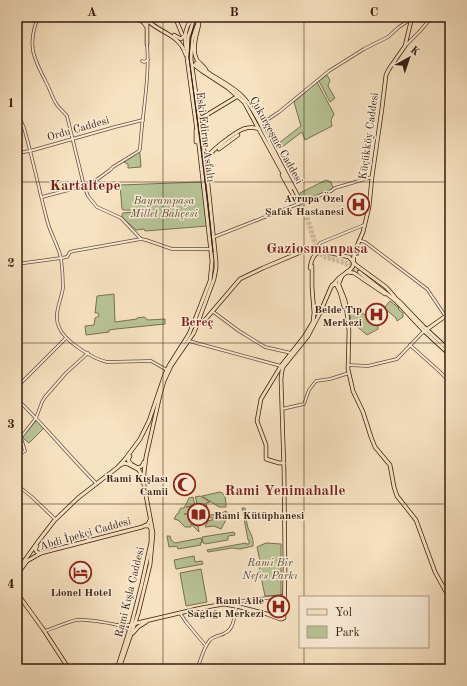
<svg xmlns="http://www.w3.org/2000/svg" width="467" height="686" font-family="'Old Standard TT',serif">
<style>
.green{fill:#b8c496;stroke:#787052}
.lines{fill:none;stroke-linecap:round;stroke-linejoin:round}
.major-tunnel{stroke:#d1bb9d;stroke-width:3;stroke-dasharray:3 1.5;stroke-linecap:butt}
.minor-casing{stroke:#684e3b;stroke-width:3.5}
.major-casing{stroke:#391d0e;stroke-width:4.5}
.minor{stroke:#faecd7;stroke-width:2}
.major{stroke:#f7e2c1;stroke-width:3}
.tram{stroke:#391d0e;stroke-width:1}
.grid{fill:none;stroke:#391d0e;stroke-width:1;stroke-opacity:0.55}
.labels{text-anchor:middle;stroke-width:3;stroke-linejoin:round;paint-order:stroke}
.street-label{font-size:11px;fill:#391d0e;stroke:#faecd7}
.poi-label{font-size:11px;font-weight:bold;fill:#391d0e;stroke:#faecd7;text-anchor:end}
.park-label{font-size:11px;font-style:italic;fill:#5f4f37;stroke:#faecd7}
.quarter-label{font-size:13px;font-weight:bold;fill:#7a1f14;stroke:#faecd7}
.district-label{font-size:15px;font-weight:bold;fill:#7a1f14;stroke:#faecd7}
.neatline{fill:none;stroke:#391d0e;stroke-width:1.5}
.grid-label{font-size:13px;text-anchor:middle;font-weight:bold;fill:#391d0e}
</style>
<rect width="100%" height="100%" fill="#f7e2c1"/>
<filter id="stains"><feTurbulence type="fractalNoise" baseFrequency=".005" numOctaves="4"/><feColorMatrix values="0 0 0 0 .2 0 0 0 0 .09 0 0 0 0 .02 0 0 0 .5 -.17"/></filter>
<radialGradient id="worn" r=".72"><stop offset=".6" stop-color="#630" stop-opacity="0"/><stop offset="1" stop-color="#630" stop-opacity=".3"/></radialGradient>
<g class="green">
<polygon points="327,75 330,80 328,86 335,98 330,102 319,81"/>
<polygon points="317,82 334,114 331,120 332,126 305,140 302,132 282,147 279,143 301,126 294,102"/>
<polygon points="139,152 140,154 141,167 128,168 128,164 124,162"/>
<polygon points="326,180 331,182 333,188 329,191 304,200 300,193"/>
<polygon points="201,182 204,198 207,226 145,231 144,229 136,230 122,217 122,214 123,213 134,212 134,210 123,210 122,209 120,185"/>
<polygon points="114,294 115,322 137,319 137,318 144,317 148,320 165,319 165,324 116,329 109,330 109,332 86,335 85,326 94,325 95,318 99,316 98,313 95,313 97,296"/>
<polygon points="390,301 399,308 398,309 403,313 403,317 397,321 396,318 384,308"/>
<polygon points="350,306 353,306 378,325 378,329 367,335 354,324 351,323 349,307"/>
<polygon points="36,421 37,421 44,428 29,443 23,438 23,436"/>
<path d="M220 492C226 493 226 502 226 507H219L202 496Z"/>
<path d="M200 496 210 502 206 503 209 515C214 515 221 514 226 511L227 512 228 516 221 529 214 526 205 527 208 521 220 518 222 515H219L220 517 218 518 217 517 216 518 212 519 211 517 200 519 196 499 195 497Z"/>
<polygon points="193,497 195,505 186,507 194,506 194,508 190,509 190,513 184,514 196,513 199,532 191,524 191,527 185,527 178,520 174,519 177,514 179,513 179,511 181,508 184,508 189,498"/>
<path d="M242 508H245C246 514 246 521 248 528 251 534 254 540 253 546L240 549 232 548 208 552 207 550 246 543V544H249V540H248Z"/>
<polygon points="234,532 235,535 228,536 228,540 205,544 205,543 203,543 202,537"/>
<polygon points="167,536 170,536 171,540 175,543 201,538 202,543 200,543 201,545 178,549 177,546 169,547"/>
<polygon points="266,543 281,544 281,595 265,596 258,562 260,561 257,547"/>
<polygon points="194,556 195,562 202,561 203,564 176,569 174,560"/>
<polygon points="201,569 207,602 186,606 180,573"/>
</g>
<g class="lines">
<g class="major-tunnel">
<polyline points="144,17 168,32"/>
<polyline points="199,147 204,154 208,156 212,154 219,149"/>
<polyline points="299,201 305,215 317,253 325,258 342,263 359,272"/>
<path d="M303 205 307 214 318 248C323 258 337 258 346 262 351 264 356 267 360 270"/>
</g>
<defs>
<g id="minor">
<path d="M38 17C27 45 33 57 46 82 50 89 52 98 57 105 60 109 64 112 67 116L84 186 88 196 97 207 121 218 141 239"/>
<polyline points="406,45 420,31 432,17"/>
<polyline points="142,61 144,62 148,60"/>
<path d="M17 115 21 121 24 128C33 159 39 190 47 220 50 233 58 245 61 258 62 266 63 280 63 288 61 301 53 315 59 327 64 341 93 359 107 362L151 361 167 370"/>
<polyline points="261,124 279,112 329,71 364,49 388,37 399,27 411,19"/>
<polyline points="17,153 30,151 115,127 143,120"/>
<path d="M42 197 91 184 110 170 113 167 139 151 140 149C142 114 150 79 147 44"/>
<polyline points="214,237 331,191 335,188 372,177"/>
<polyline points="359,241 361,241 365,242 427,289 444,314 450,320"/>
<polyline points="321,249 319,245 320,243 364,225"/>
<polyline points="17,264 61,258 67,257 70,252 74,251 141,239 146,240 172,249 211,249"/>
<polyline points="212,311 239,331 265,347 291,353"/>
<polyline points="189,341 281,366"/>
<polyline points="410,345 439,371 450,382"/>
<polyline points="348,365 368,366 397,359 424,331"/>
<polyline points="17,387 66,338"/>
<path d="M17 399C45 426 69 456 97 484"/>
<polyline points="282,409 304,404 309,390 316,381 330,379 349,373"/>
<polyline points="17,455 25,451 21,438 22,436 36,418 42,402 45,397 66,373 88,353"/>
<polyline points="17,485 32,497 55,519"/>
<polyline points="224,603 283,596"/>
<polyline points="180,613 186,622 206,646"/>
<polyline points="118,625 131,625"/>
<path d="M45 631C55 628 66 622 77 620 86 619 123 624 129 630"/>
<path d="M197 669C201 660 203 648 210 640 214 636 220 636 225 633 234 629 234 617 236 608"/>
</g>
<g id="major">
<polyline points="135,17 143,22 146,26"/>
<polyline points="140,17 142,18"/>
<polyline points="147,17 147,44"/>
<polyline points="175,17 182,34"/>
<path d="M148 21C162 34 179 34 186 55"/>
<path d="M199 24C197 34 191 49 197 60 200 64 204 66 206 70"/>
<polyline points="174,35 181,39 185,35"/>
<path d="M186 48C184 38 185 28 191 20"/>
<path d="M196 63C210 77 230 83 243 97 254 108 260 124 267 137 277 158 289 179 300 200"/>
<polyline points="194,65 202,71 228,88 244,102 291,188"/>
<polyline points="200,119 238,96"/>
<polyline points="196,130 196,142"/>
<polyline points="219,149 238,135"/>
<path d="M206 159C210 151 234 133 243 129 249 127 254 127 259 129"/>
<polyline points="282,175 298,204"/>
<path d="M310 268C311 261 314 252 322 251"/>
<polyline points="347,272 354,273 385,294"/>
<polyline points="359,272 396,301 424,331 450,355"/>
<polyline points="342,276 339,283 339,285 345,300 347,313 349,331 348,369 353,391 363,412 371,437 375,447 390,465 394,487 397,496 416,520 435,572 450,599"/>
<polyline points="332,285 336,284 340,292 344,307"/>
<polyline points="393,296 401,303 423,326 450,351"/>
<polyline points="197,322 202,322 205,320 240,279 263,268 308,249 317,249 322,251 349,257 356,265 386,287 394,296"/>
<polyline points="426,330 450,313"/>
<polyline points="130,456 128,460 131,464 138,468 142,466 144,462"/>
<polyline points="284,463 279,463 266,459 266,445 257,421 261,399 281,366 304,337 313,322 314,313 312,287 312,266"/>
<polyline points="121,465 124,463 128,464 139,470 141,474 142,482"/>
<path d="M37 546C34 550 36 553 41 553"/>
<polyline points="17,571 37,543 54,521 78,498 118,467 126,458 140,439 149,421 165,374 170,364 189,334 194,322 210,281 211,272 212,261 199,146 187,58 188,37 195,17"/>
<polyline points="17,575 27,561 41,553 142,527 148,524 150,520"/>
<polyline points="17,593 43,629 69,669"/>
<polyline points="131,625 137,623 201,608 224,604 240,607 267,614 280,619 282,619 284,618 285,568 284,471 281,379 282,371 283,367 308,336 320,313 331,287 339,278 351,269 353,266 354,253 363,232 369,207 372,177 382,108 386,75 389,69 405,46 412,17"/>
<polyline points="133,633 138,627 146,622"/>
<polyline points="117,669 132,622 142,583 151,542 151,529 149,526 145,526"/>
<polyline points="119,669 138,614 150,565 153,533 144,485 144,473 146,457 160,395 164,381 171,366 193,334 195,330 214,279 216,268 216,261 206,165 191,59 192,40 200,17"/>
</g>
</defs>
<use href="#minor" class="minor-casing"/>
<use href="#major" class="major-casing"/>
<use href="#minor" class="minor"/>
<use href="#major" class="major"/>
<polyline class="tram" points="196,17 191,37 189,57 208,204 213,252"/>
</g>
<path class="grid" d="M163 17V669M304 17V597M17 182H450M17 343H450M17 504H450M304 647V669"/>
<defs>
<symbol id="hospital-ring" viewBox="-11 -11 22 22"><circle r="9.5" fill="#faecd7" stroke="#8f2418" stroke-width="1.5"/><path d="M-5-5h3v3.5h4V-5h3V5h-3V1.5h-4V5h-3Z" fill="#8f2418"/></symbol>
<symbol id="mosque-ring" viewBox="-11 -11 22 22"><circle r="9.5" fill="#faecd7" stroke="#8f2418" stroke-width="1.5"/><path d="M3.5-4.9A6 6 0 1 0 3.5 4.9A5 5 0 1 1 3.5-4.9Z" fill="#8f2418"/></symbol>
<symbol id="library-ring" viewBox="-11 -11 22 22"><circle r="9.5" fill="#faecd7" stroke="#8f2418" stroke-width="1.5"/><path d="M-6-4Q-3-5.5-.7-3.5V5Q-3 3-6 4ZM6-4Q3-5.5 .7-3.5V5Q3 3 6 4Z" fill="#8f2418"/></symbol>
<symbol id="hotel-ring" viewBox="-11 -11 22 22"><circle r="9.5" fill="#faecd7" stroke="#8f2418" stroke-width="1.5"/><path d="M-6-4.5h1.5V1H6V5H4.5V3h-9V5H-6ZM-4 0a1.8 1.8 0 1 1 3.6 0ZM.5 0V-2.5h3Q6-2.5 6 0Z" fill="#8f2418"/></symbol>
</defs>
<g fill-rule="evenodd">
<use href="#hospital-ring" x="346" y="192" width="25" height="25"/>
<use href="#hospital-ring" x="364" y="302" width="25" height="25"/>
<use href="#mosque-ring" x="172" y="472" width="25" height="25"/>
<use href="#library-ring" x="186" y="502" width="25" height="25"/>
<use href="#hotel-ring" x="68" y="560" width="25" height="25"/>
<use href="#hospital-ring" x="266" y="594" width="25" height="25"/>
</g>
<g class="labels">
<g class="street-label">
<text transform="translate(78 128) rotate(-16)" y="4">Ordu Caddesi</text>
<text transform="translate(368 136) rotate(-82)" y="4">Küçükköy Caddesi</text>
<text transform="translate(206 137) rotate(83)" y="4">Eski Edirne Asfaltı</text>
<text transform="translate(277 140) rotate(61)" y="4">Çukurçeşme Caddesi</text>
<text transform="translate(85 533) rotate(-16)" y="4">Abdi İpekçi Caddesi</text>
<text transform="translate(129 592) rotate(-76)" y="4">Rami Kışla Caddesi</text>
</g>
<g class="poi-label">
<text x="344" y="202">Avrupa Özel<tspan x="344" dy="13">Şafak Hastanesi</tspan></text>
<text x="362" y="313">Belde Tıp<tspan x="362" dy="13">Merkezi</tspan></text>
<text x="168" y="482">Rami Kışlası<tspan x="168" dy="13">Camii</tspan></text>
<text x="214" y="519" text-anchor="start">Rami Kütüphanesi</text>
<text x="81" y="596" text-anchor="middle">Lionel Hotel</text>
<text x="264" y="604">Rami Aile<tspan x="264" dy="13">Sağlığı Merkezi</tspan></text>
</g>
<g class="park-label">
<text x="164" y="204">Bayrampaşa<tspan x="164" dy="13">Millet Bahçesi</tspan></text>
<text x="270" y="566">Rami Bir<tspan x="270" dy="13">Nefes Parkı</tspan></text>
</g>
<g class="quarter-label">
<text x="197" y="326">Bereç</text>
</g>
<g class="district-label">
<text x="85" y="190">Kartaltepe</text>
<text x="317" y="253">Gaziosmanpaşa</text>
<text x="285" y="495">Rami Yenimahalle</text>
</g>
</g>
<rect width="467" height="686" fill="none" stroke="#f7e2c1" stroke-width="44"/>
<rect x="299" y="596" width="130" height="52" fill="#faecd7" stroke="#ad9987"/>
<rect x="307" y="609" width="20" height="6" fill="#f7e2c1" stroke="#ad9987"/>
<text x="335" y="616" font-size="12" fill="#391d0e">Yol</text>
<rect x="307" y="626" width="20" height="12" fill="#b8c496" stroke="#ad9987"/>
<text x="335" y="636" font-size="12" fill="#391d0e">Park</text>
<g transform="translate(409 58) rotate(40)" stroke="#faecd7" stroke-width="3" paint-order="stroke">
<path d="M0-3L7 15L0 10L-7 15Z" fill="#391d0e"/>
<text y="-6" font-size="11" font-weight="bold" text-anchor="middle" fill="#391d0e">K</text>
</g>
<rect x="22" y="22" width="423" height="642" class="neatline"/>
<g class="grid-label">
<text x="92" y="16">A</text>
<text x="234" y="16">B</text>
<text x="374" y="16">C</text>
<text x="11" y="107">1</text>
<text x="11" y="267">2</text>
<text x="11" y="428">3</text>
<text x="11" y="588">4</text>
</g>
<rect width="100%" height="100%" filter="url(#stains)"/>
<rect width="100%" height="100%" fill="url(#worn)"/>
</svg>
